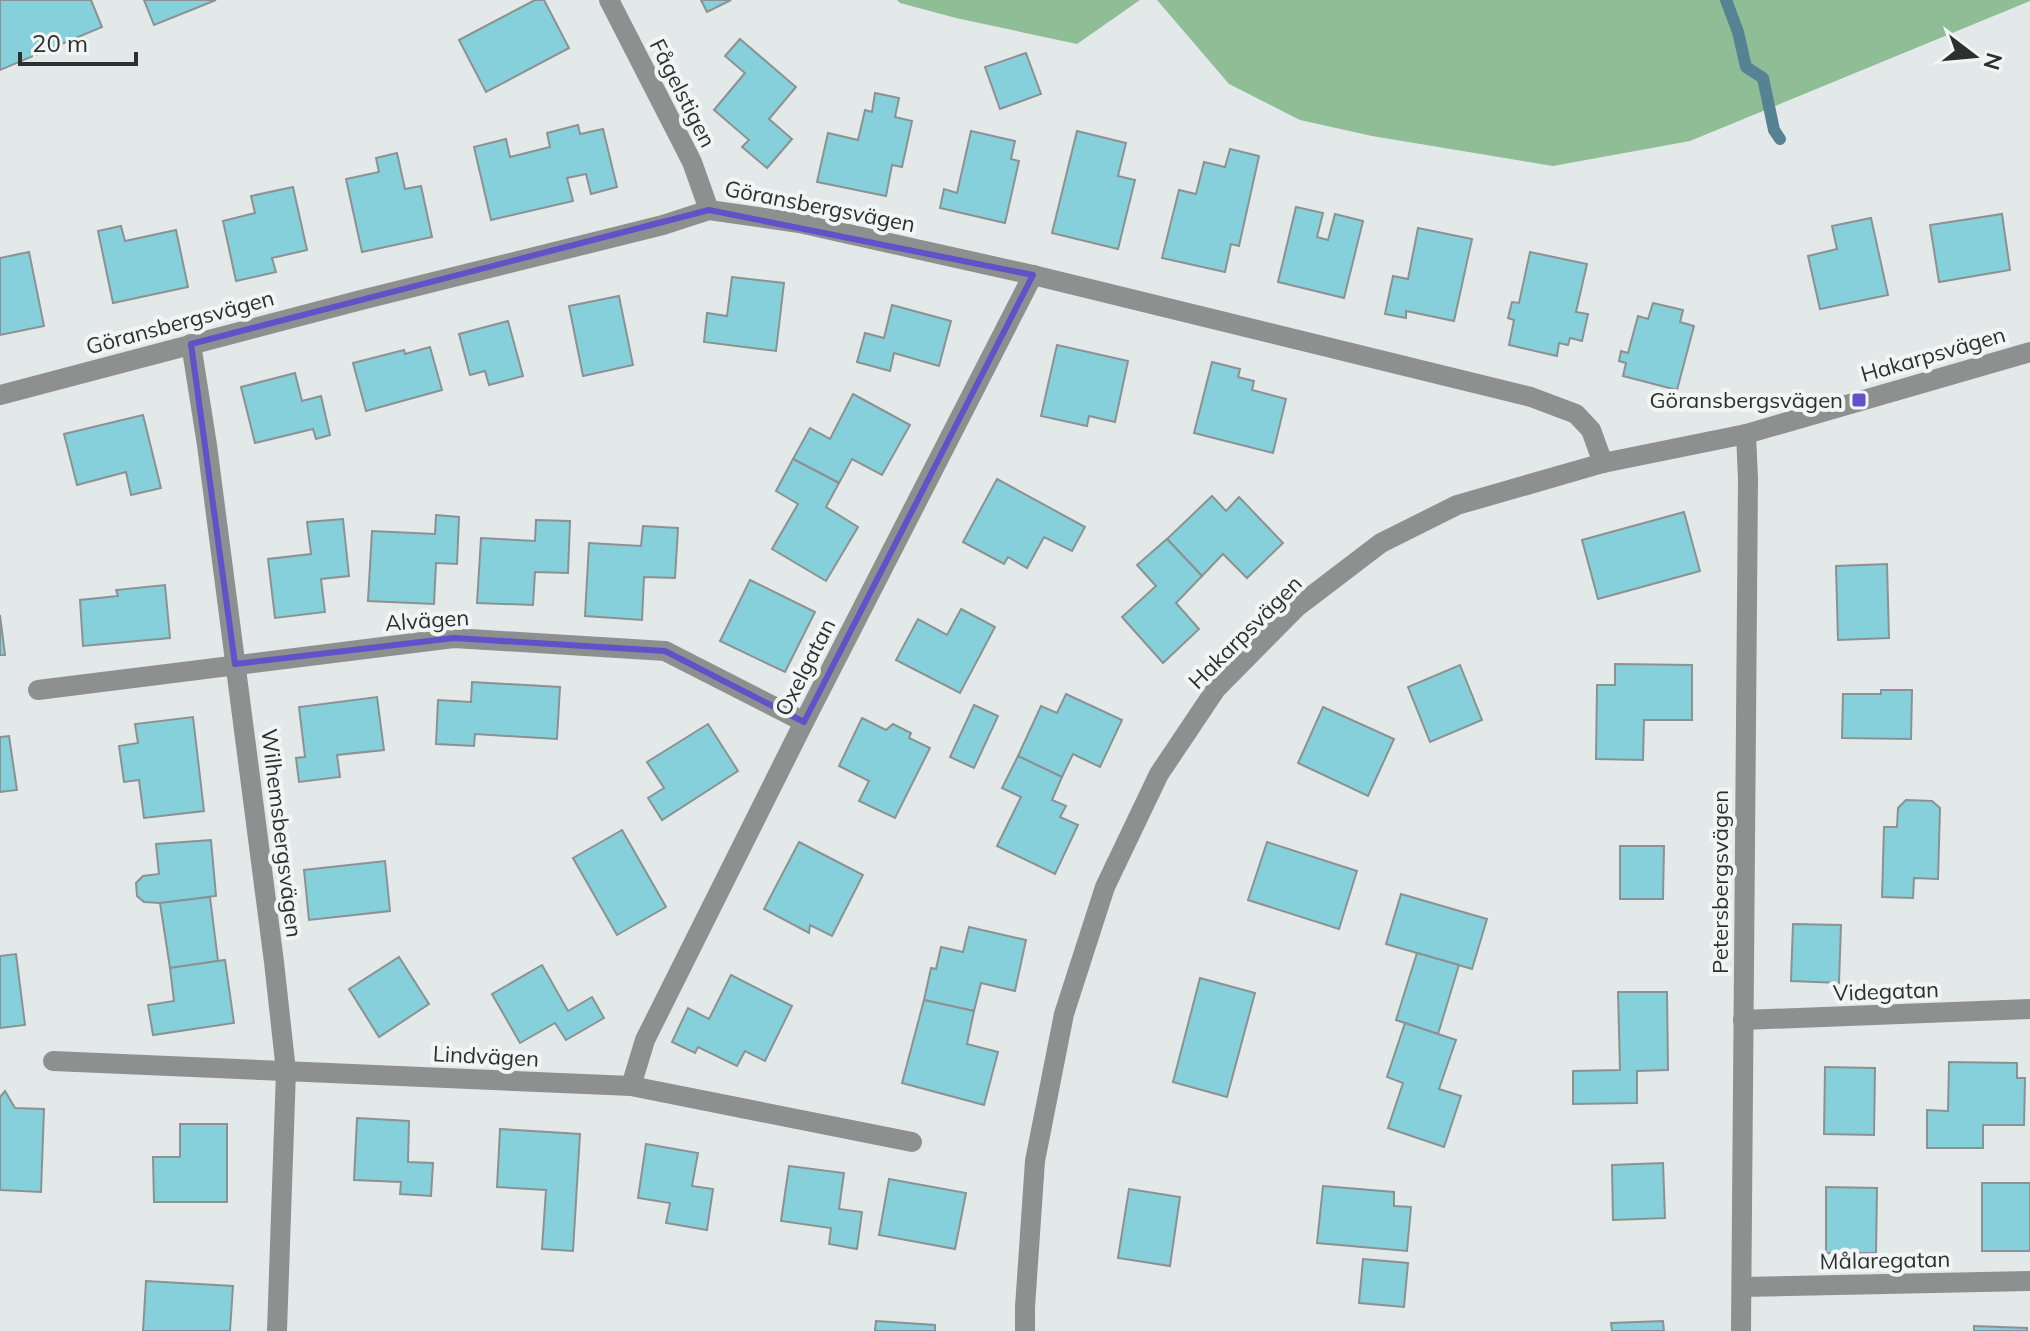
<svg xmlns="http://www.w3.org/2000/svg" width="2030" height="1331" font-family="Mulish,sans-serif">
<style>
.forest{fill:#8fbd95}
.lines{fill:none;stroke-linecap:round;stroke-linejoin:round}
.stream{stroke:#558394;stroke-width:12}
.building{fill:#85d0da;stroke:#8c9192;stroke-width:2}
.minor{stroke:#8e908f;stroke-width:20}
.marked{fill:none;stroke:#6251c9;stroke-width:6;stroke-linejoin:round}
.poi-dot{fill:#6251c9;stroke:#f1f6f5;stroke-width:3}
.labels{text-anchor:middle;stroke-width:8;stroke-linejoin:round;paint-order:stroke}
.street-label{font-size:22px;fill:#2d302f;stroke:#f1f6f5}
.poi-label{font-size:22px;fill:#2d302f;stroke:#f1f6f5;text-anchor:end}
</style>
<rect width="100%" height="100%" fill="#e3e9e8"/>
<g class="forest">
<polygon points="897,0 1140,0 1077,44 956,18 900,3"/>
<polygon points="1157,0 2030,0 2030,1 1690,141 1553,166 1372,136 1300,120 1229,84"/>
</g>
<g class="lines">
<polyline class="stream" points="1726,0 1738,32 1746,67 1763,78 1774,130 1780,139"/>
</g>
<g class="building">
<polygon points="0,0 91,0 102,27 0,70"/>
<polygon points="144,0 216,0 154,25"/>
<polygon points="535,0 544,0 569,48 486,92 459,40"/>
<polygon points="701,0 731,0 707,12"/>
<polygon points="740,39 796,87 769,119 792,139 767,168 742,147 749,140 714,110 745,73 725,56"/>
<polygon points="1026,53 1041,94 1000,109 985,67"/>
<polygon points="875,93 899,98 895,117 912,121 902,167 892,165 886,196 817,182 828,133 858,140 865,110 872,112"/>
<polygon points="578,125 580,134 603,129 617,187 591,194 586,174 567,178 573,201 491,220 474,147 506,139 510,157 550,147 547,133"/>
<polygon points="971,131 1015,141 1011,159 1019,161 1005,223 940,208 944,189 957,193"/>
<polygon points="1077,131 1126,143 1118,176 1135,180 1118,249 1052,233"/>
<polygon points="1230,149 1259,156 1239,246 1231,244 1225,272 1162,258 1179,190 1196,194 1204,162 1225,167"/>
<polygon points="397,153 405,189 421,186 432,237 362,252 346,179 379,172 376,158"/>
<polygon points="293,187 307,250 272,258 276,272 236,281 223,221 255,213 251,196"/>
<polygon points="1296,207 1323,213 1317,237 1328,240 1335,214 1363,221 1344,298 1278,282"/>
<polygon points="2002,214 2010,270 1939,282 1930,225"/>
<polygon points="1871,218 1888,295 1820,309 1808,256 1837,249 1832,226"/>
<polygon points="121,226 125,241 176,230 188,287 113,303 98,231"/>
<polygon points="1418,228 1472,239 1454,321 1406,311 1406,318 1385,314 1393,276 1408,279"/>
<polygon points="29,252 44,326 0,335 0,258"/>
<polygon points="1530,252 1587,264 1576,312 1588,314 1582,341 1570,338 1568,345 1559,343 1557,356 1509,345 1514,320 1508,318 1512,302 1519,303"/>
<polygon points="732,277 784,283 776,351 704,342 707,313 727,316"/>
<polygon points="619,296 633,365 583,376 569,306"/>
<polygon points="1653,303 1683,310 1680,322 1694,326 1677,390 1623,376 1626,363 1619,361 1621,351 1628,353 1638,316 1648,319"/>
<polygon points="892,305 951,321 939,366 894,353 890,371 857,362 865,333 884,338"/>
<polygon points="508,321 523,376 489,385 485,371 470,375 459,334"/>
<polygon points="1057,345 1128,361 1115,422 1089,416 1087,426 1041,416"/>
<polygon points="430,347 442,390 366,411 353,363 404,350 405,354"/>
<polygon points="1212,362 1240,369 1238,377 1254,381 1252,390 1286,399 1273,453 1194,433"/>
<polygon points="295,373 302,401 321,396 330,435 316,439 313,429 255,443 241,387"/>
<polygon points="853,394 910,425 882,475 852,459 839,483 793,459 810,428 830,439"/>
<polygon points="143,415 161,488 131,495 126,472 77,485 64,434"/>
<polygon points="793,459 839,483 826,507 858,527 826,581 772,549 798,504 776,491"/>
<polygon points="997,479 1085,527 1072,551 1044,537 1027,568 1008,557 1004,564 963,542"/>
<polygon points="1212,496 1226,511 1239,497 1283,543 1247,578 1223,554 1202,576 1167,539"/>
<polygon points="1684,512 1700,571 1598,599 1582,540"/>
<polygon points="436,515 459,517 457,564 436,563 434,604 368,601 372,531 435,534"/>
<polygon points="343,519 349,576 321,579 325,612 275,618 268,559 311,554 307,522"/>
<polygon points="536,520 570,521 568,573 535,572 533,605 477,603 481,538 535,541"/>
<polygon points="643,526 678,528 675,578 644,577 642,620 585,616 589,543 641,546"/>
<polygon points="1167,539 1202,576 1176,603 1199,629 1163,663 1122,617 1156,586 1137,565"/>
<polygon points="1887,564 1889,638 1838,640 1836,566"/>
<polygon points="750,580 815,612 785,672 720,641"/>
<polygon points="165,585 170,638 83,646 80,600 118,596 116,590"/>
<polygon points="961,609 995,627 960,693 896,660 918,619 947,635"/>
<polygon points="0,615 5,655 0,655"/>
<polygon points="1615,664 1692,665 1692,720 1644,720 1643,760 1596,759 1597,685 1615,685"/>
<polygon points="1460,665 1482,720 1430,742 1408,687"/>
<polygon points="472,682 560,687 557,739 475,734 474,746 436,744 438,700 471,702"/>
<polygon points="1881,690 1912,690 1911,739 1842,738 1843,694 1881,694"/>
<polygon points="1066,694 1122,720 1100,767 1073,754 1062,777 1018,756 1041,706 1057,713"/>
<polygon points="377,697 384,750 337,755 340,777 299,782 296,758 305,757 299,707"/>
<polygon points="974,705 998,716 974,768 950,757"/>
<polygon points="1323,707 1394,739 1368,796 1298,763"/>
<polygon points="193,717 204,811 144,818 139,780 124,782 119,746 138,743 135,724"/>
<polygon points="862,718 886,730 893,724 911,733 909,738 930,748 895,818 859,801 869,781 839,766"/>
<polygon points="708,724 738,771 662,820 648,798 664,788 647,762"/>
<polygon points="9,736 17,790 0,792 0,737"/>
<polygon points="1018,756 1062,777 1052,800 1066,806 1060,817 1078,825 1055,874 997,846 1021,797 1002,788"/>
<polygon points="1906,800 1932,801 1940,808 1938,879 1914,878 1913,898 1882,897 1884,827 1897,827 1898,808"/>
<polygon points="622,830 666,907 617,935 573,858"/>
<polygon points="211,840 216,896 160,903 144,902 137,896 136,883 143,876 159,874 156,844"/>
<polygon points="799,842 863,875 832,936 810,925 809,933 764,909"/>
<polygon points="1267,842 1357,871 1339,929 1248,900"/>
<polygon points="1620,846 1664,846 1663,899 1620,899"/>
<polygon points="385,861 390,911 309,920 304,870"/>
<polygon points="1401,894 1487,919 1472,969 1386,944"/>
<polygon points="210,897 218,961 170,968 160,903"/>
<polygon points="1793,924 1841,925 1839,983 1791,981"/>
<polygon points="969,927 1026,940 1015,991 981,983 974,1011 924,1000 931,968 936,969 941,947 963,952"/>
<polygon points="1417,953 1459,965 1438,1034 1396,1020"/>
<polygon points="16,954 25,1025 0,1028 0,956"/>
<polygon points="399,957 429,1004 379,1037 349,989"/>
<polygon points="225,960 234,1023 153,1035 148,1005 174,1001 170,968"/>
<polygon points="542,965 568,1011 592,997 604,1018 566,1040 555,1023 520,1043 492,994"/>
<polygon points="731,975 792,1006 765,1061 745,1051 737,1066 698,1047 695,1053 672,1042 688,1008 709,1019"/>
<polygon points="1200,978 1255,993 1227,1097 1173,1082"/>
<polygon points="1618,992 1667,992 1668,1070 1637,1071 1637,1103 1573,1104 1573,1071 1620,1070"/>
<polygon points="924,1000 974,1011 967,1044 998,1052 984,1105 902,1083"/>
<polygon points="1405,1023 1456,1040 1439,1089 1461,1096 1444,1147 1388,1128 1403,1083 1387,1077"/>
<polygon points="1949,1062 2017,1063 2017,1078 2025,1078 2024,1125 1983,1125 1983,1148 1927,1148 1927,1110 1948,1111"/>
<polygon points="1825,1067 1875,1068 1874,1135 1824,1134"/>
<polygon points="5,1091 15,1108 44,1109 41,1192 0,1190 0,1097"/>
<polygon points="357,1118 409,1121 408,1162 433,1163 431,1196 400,1194 401,1182 354,1180"/>
<polygon points="180,1124 227,1124 227,1202 154,1202 153,1157 180,1157"/>
<polygon points="500,1129 580,1134 573,1251 542,1249 546,1190 497,1187"/>
<polygon points="646,1144 698,1153 692,1186 713,1189 707,1230 666,1223 670,1203 638,1198"/>
<polygon points="1663,1163 1665,1218 1613,1220 1612,1165"/>
<polygon points="789,1166 844,1173 839,1209 862,1212 857,1249 829,1244 831,1228 781,1221"/>
<polygon points="889,1179 966,1193 955,1249 879,1235"/>
<rect x="1982" y="1183" width="48" height="68"/>
<polygon points="1323,1186 1394,1192 1394,1206 1411,1207 1407,1251 1317,1243"/>
<polygon points="1826,1187 1877,1188 1876,1253 1826,1253"/>
<polygon points="1129,1189 1180,1197 1170,1266 1118,1258"/>
<polygon points="1363,1259 1408,1263 1404,1307 1359,1303"/>
<polygon points="146,1281 233,1286 230,1331 143,1331"/>
<polygon points="876,1321 935,1325 935,1331 875,1331"/>
<polygon points="1663,1321 1664,1331 1612,1331 1611,1323"/>
<polygon points="1974,1326 2027,1328 2027,1331 1974,1331"/>
</g>
<g class="lines">
<g class="minor">
<polyline points="609,0 692,162 709,210"/>
<polyline points="191,344 207,445 274,962 286,1071 277,1331"/>
<polyline points="0,395 361,300 663,225 709,210 799,223 1033,275 1531,397 1576,414 1591,430 1603,463"/>
<polyline points="38,690 454,638 665,651 804,722"/>
<polyline points="1743,1020 2030,1009"/>
<polyline points="53,1061 631,1086 912,1142"/>
<polyline points="631,1086 645,1040 804,722 1033,275"/>
<polyline points="1742,1287 2030,1281"/>
<polyline points="1025,1331 1025,1307 1035,1161 1064,1014 1105,887 1159,774 1216,689 1297,607 1381,543 1457,505 1603,463 1746,434 2030,352"/>
<polyline points="1741,1331 1748,479 1746,434"/>
</g>
</g>
<path class="marked" d="M709 210 1033 275 804 722 665 651 454 638 235 664 191 344Z"/>
<rect class="poi-dot" x="1851" y="392" width="16" height="16" rx="4"/>
<g class="labels">
<g class="street-label">
<text transform="translate(683 93) rotate(63)" y="8">Fågelstigen</text>
<text transform="translate(820 206) rotate(11)" y="8">Göransbergsvägen</text>
<text transform="translate(180 322) rotate(-15)" y="8">Göransbergsvägen</text>
<text transform="translate(1933 354) rotate(-16)" y="8">Hakarpsvägen</text>
<text transform="translate(427 620) rotate(-4)" y="8">Alvägen</text>
<text transform="translate(1245 632) rotate(-45)" y="8">Hakarpsvägen</text>
<text transform="translate(805 667) rotate(-63)" y="8">Oxelgatan</text>
<text transform="translate(282 833) rotate(83)" y="8">Wilhemsbergsvägen</text>
<text transform="translate(1720 882) rotate(-90)" y="8">Petersbergsvägen</text>
<text transform="translate(1886 991) rotate(-2)" y="8">Videgatan</text>
<text transform="translate(486 1056) rotate(3)" y="8">Lindvägen</text>
<text transform="translate(1885 1260) rotate(-1)" y="8">Målaregatan</text>
</g>
<g class="poi-label">
<text x="1843" y="408">Göransbergsvägen</text>
</g>
</g>
<g transform="translate(1974 56) rotate(106)" stroke="#f1f6f5" stroke-width="6" paint-order="stroke">
<path d="M0-6L14 30L0 20L-14 30Z" fill="#2d302f"/>
<text y="-12" font-size="22" font-weight="bold" text-anchor="middle" fill="#2d302f">N</text>
</g>
<path d="M20 52v12h116v-12" fill="none" stroke="#2d302f" stroke-width="4"/>
<text x="32" y="52" font-size="24" fill="#2d302f" stroke="#f1f6f5" stroke-width="6" paint-order="stroke">20 m</text>
</svg>
